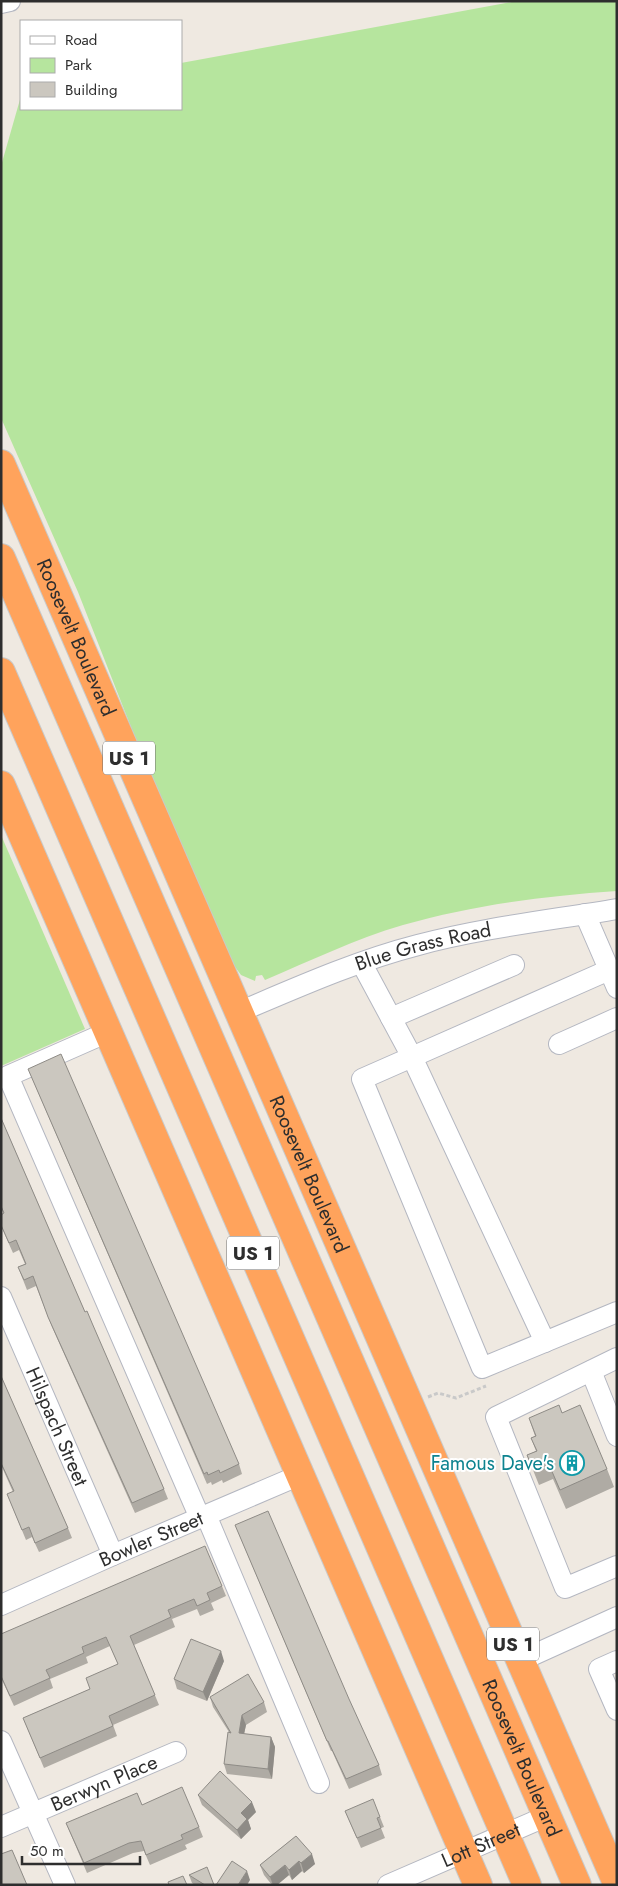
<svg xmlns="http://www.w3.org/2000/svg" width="618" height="1886" font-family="Jost,sans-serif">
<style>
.green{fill:#b6e59e}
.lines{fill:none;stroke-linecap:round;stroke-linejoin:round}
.minor-casing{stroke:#b4b7c1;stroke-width:22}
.highway-casing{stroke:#c9c9c9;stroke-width:30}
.path{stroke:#c9c9c9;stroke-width:3;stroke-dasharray:4 2.5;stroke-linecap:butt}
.minor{stroke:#fff;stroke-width:20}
.highway{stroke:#ffa35c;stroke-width:28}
.wall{fill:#afaba4}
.shaded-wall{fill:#8e8b86}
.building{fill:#cbc7bf;stroke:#8e8b86}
.labels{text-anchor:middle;stroke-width:4;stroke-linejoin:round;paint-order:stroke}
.shield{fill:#fff;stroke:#6d6d6d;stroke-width:1}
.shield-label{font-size:19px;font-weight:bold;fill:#2e2e2e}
.street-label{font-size:20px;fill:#2e2e2e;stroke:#fff}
.culture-label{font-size:20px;fill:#0d838f;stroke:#fff;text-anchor:end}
</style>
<rect width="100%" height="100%" fill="#efe9e1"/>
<g class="green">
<path d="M517 1H617V891C544 896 473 905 403 925 355 939 310 961 265 980L262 975 256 976 255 981 241 975 230 960 140 750 78 592 1 418V166L21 96V109H181V63Z"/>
<polygon points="1,835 85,1029 1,1066"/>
</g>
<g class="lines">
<defs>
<g id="minor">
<polyline points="1,3 10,1"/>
<polyline points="585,914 617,988"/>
<polyline points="362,964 412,1057 362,1079 482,1368 617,1312"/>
<path id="s1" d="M239 1012C298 987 356 961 418 945 481 928 552 920 617 909"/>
<polyline points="391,1018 514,965"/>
<polyline points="108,1032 8,1076 200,1518"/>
<polyline points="559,1044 617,1018"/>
<path id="s2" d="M1 1297 113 1555"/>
<polyline points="545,1342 412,1057 609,970"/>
<polyline points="617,1358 496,1417 565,1588 617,1566"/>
<polyline points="591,1371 617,1436"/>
<polyline points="206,1515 319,1783"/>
<path id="s3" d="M1 1605 113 1555 300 1475"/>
<polyline points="520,1661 617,1617"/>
<polyline points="617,1661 599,1669 617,1710"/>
<polyline points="1,1741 65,1885"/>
<path id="s4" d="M1 1827 176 1752"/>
<path id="s5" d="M388 1885 547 1816"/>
</g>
<g id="highway">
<path id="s6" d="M1 464 617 1883"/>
<path id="s7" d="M1 558 577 1885"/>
<polyline points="1,672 527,1885"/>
<polyline points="1,785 478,1885"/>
</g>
</defs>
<use href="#minor" class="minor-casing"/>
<use href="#highway" class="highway-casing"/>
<polyline class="path" points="428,1397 438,1393 456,1398 486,1386"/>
<use href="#minor" class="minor"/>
<use href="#highway" class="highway"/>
</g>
<g class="wall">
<polygon points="28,1069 239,1464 242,1474 223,1483 222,1480 212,1485 211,1482 207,1484"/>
<polygon points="1,1118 85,1312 164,1489 168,1499 135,1513 52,1327 36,1286 27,1290 18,1267 25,1264 19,1250 13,1253 1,1226 1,1215 4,1214 1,1208"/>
<polygon points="1,1376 68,1528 72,1538 39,1552 32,1537 26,1540 7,1494 13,1492 1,1465"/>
<polygon points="562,1413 607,1469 614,1487 566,1509 553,1479 539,1485 527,1455 536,1451 531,1438 535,1436 529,1418"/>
<polygon points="235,1525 379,1765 382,1775 349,1789 332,1751 331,1751"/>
<polygon points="222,1586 226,1596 211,1603 214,1610 200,1616 197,1609 172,1619 175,1627 134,1645 159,1705 113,1725 117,1736 44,1768 23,1718 90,1689 118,1664 110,1646 86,1657 88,1663 50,1679 53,1688 14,1706 1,1678 1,1634"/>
<polygon points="224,1661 207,1701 177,1689 174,1679"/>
<polygon points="210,1697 264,1702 267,1712 246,1725 244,1734 271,1737 275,1747 272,1779 227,1774 224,1764 229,1732 213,1707"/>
<polygon points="198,1795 256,1812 248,1820 251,1829 241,1839 202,1805"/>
<polygon points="142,1805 199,1827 203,1837 185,1845 187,1849 150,1865 144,1851 133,1853 87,1873 66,1823"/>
<polygon points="345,1811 380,1817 384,1827 381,1828 385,1838 361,1848"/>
<polygon points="296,1836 315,1864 304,1873 302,1871 292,1880 289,1875 277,1885 272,1885 264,1875 260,1865"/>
<polygon points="189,1875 214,1885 195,1885 192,1883"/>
</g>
<g class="shaded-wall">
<polygon points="221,1651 224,1661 207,1701 203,1692"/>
<polygon points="242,1715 246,1725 242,1743 239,1733"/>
<polygon points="271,1737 275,1747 272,1779 268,1769"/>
<polygon points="252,1802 256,1812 248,1820 251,1829 241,1839 237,1830 241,1813"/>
<polygon points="312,1854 315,1864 304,1873 301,1863"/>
<polygon points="299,1861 302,1871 292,1880 289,1870"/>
<polygon points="285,1865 289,1875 277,1885 273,1885 270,1877"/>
<polygon points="247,1871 250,1880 247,1885 238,1885"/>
</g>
<g class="building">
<polygon points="61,1054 239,1464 220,1473 219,1470 208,1475 207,1472 204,1474 28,1069"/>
<polygon points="1,1118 85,1312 87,1311 92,1323 164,1489 132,1503 48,1317 33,1276 24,1280 18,1267 26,1264 16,1240 9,1243 1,1225 1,1215 4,1213 1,1206"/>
<polygon points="1,1376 68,1528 35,1543 29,1527 22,1530 7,1494 14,1491 1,1463"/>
<polygon points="559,1405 562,1413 580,1405 607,1469 560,1490 547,1460 532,1467 527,1455 537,1451 531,1438 536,1436 529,1418"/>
<polygon points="268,1511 349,1699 379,1765 346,1779 328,1741 327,1741 235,1525"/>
<polygon points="205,1546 222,1586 207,1593 210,1600 197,1606 194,1599 168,1610 171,1617 130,1636 155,1695 109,1716 113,1726 40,1758 23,1718 90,1689 86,1678 118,1664 106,1637 82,1647 84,1653 46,1670 50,1678 10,1696 1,1676 1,1634"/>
<polygon points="191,1639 221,1651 203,1692 174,1679"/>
<polygon points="248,1674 264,1702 242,1715 239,1733 271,1737 268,1769 224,1764 228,1732 231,1733 210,1697"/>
<polygon points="220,1771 252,1802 241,1813 247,1819 237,1830 198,1795"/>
<polygon points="182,1787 199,1827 181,1835 183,1839 146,1855 141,1841 129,1843 84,1863 66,1823 137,1793 142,1805"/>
<polygon points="373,1799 380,1817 377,1818 381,1828 357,1838 345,1811"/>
<polygon points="296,1836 312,1854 301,1863 299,1861 289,1870 285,1865 270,1877 260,1865"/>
<polygon points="12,1850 27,1885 1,1885 1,1854"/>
<polygon points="232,1861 247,1871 238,1885 216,1885"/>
<polygon points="207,1867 214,1885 205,1885 189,1875"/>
<polygon points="183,1876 187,1885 169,1885 168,1882"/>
</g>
<defs>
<symbol id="building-ring" viewBox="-11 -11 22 22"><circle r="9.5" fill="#fff" stroke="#0f9aa8" stroke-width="1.5"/><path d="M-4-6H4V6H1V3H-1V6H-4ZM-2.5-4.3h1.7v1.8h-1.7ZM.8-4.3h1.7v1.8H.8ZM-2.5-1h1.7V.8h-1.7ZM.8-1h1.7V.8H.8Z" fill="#0f9aa8"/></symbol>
</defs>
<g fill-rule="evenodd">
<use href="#building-ring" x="558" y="1449" width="28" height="28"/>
</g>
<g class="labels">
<g class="shield">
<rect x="103" y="741.5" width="52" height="33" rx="4"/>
<rect x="227" y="1236.5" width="52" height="33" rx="4"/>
<rect x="487" y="1627.5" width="52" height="33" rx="4"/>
</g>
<g class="shield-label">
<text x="129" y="765">US 1</text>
<text x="253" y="1260">US 1</text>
<text x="513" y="1651">US 1</text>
</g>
<g class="street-label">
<text dy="7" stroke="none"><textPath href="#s6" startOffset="189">Roosevelt Boulevard</textPath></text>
<text dy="7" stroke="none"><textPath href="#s1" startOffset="196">Blue Grass Road</textPath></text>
<text dy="7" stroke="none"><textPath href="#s6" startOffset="774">Roosevelt Boulevard</textPath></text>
<text dy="7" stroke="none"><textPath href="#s2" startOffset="141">Hilspach Street</textPath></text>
<text dy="7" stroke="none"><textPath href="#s3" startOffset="164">Bowler Street</textPath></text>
<text dy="7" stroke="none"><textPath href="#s7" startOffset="1308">Roosevelt Boulevard</textPath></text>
<text dy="7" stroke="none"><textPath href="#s4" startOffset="112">Berwyn Place</textPath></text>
<text dy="7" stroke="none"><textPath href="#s5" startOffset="101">Lott Street</textPath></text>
</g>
<g class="culture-label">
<text x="554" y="1470">Famous Dave's</text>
</g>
</g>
<rect width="618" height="1886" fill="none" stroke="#2e2e2e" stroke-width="5"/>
<rect x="20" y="20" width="162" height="90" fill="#ffffff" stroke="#ababab"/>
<rect x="30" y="36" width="25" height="8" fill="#ffffff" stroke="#ababab"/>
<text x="65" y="45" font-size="15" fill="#2e2e2e">Road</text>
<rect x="30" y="58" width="25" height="15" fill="#b6e59e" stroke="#ababab"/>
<text x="65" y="70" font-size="15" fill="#2e2e2e">Park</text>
<rect x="30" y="82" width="25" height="15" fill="#cbc7bf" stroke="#ababab"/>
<text x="65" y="95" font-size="15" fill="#2e2e2e">Building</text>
<path d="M22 1856v8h118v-8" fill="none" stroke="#2e2e2e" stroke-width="2.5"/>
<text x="30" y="1856" font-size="15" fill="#2e2e2e" stroke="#ffffff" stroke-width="4" paint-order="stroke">50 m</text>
</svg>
